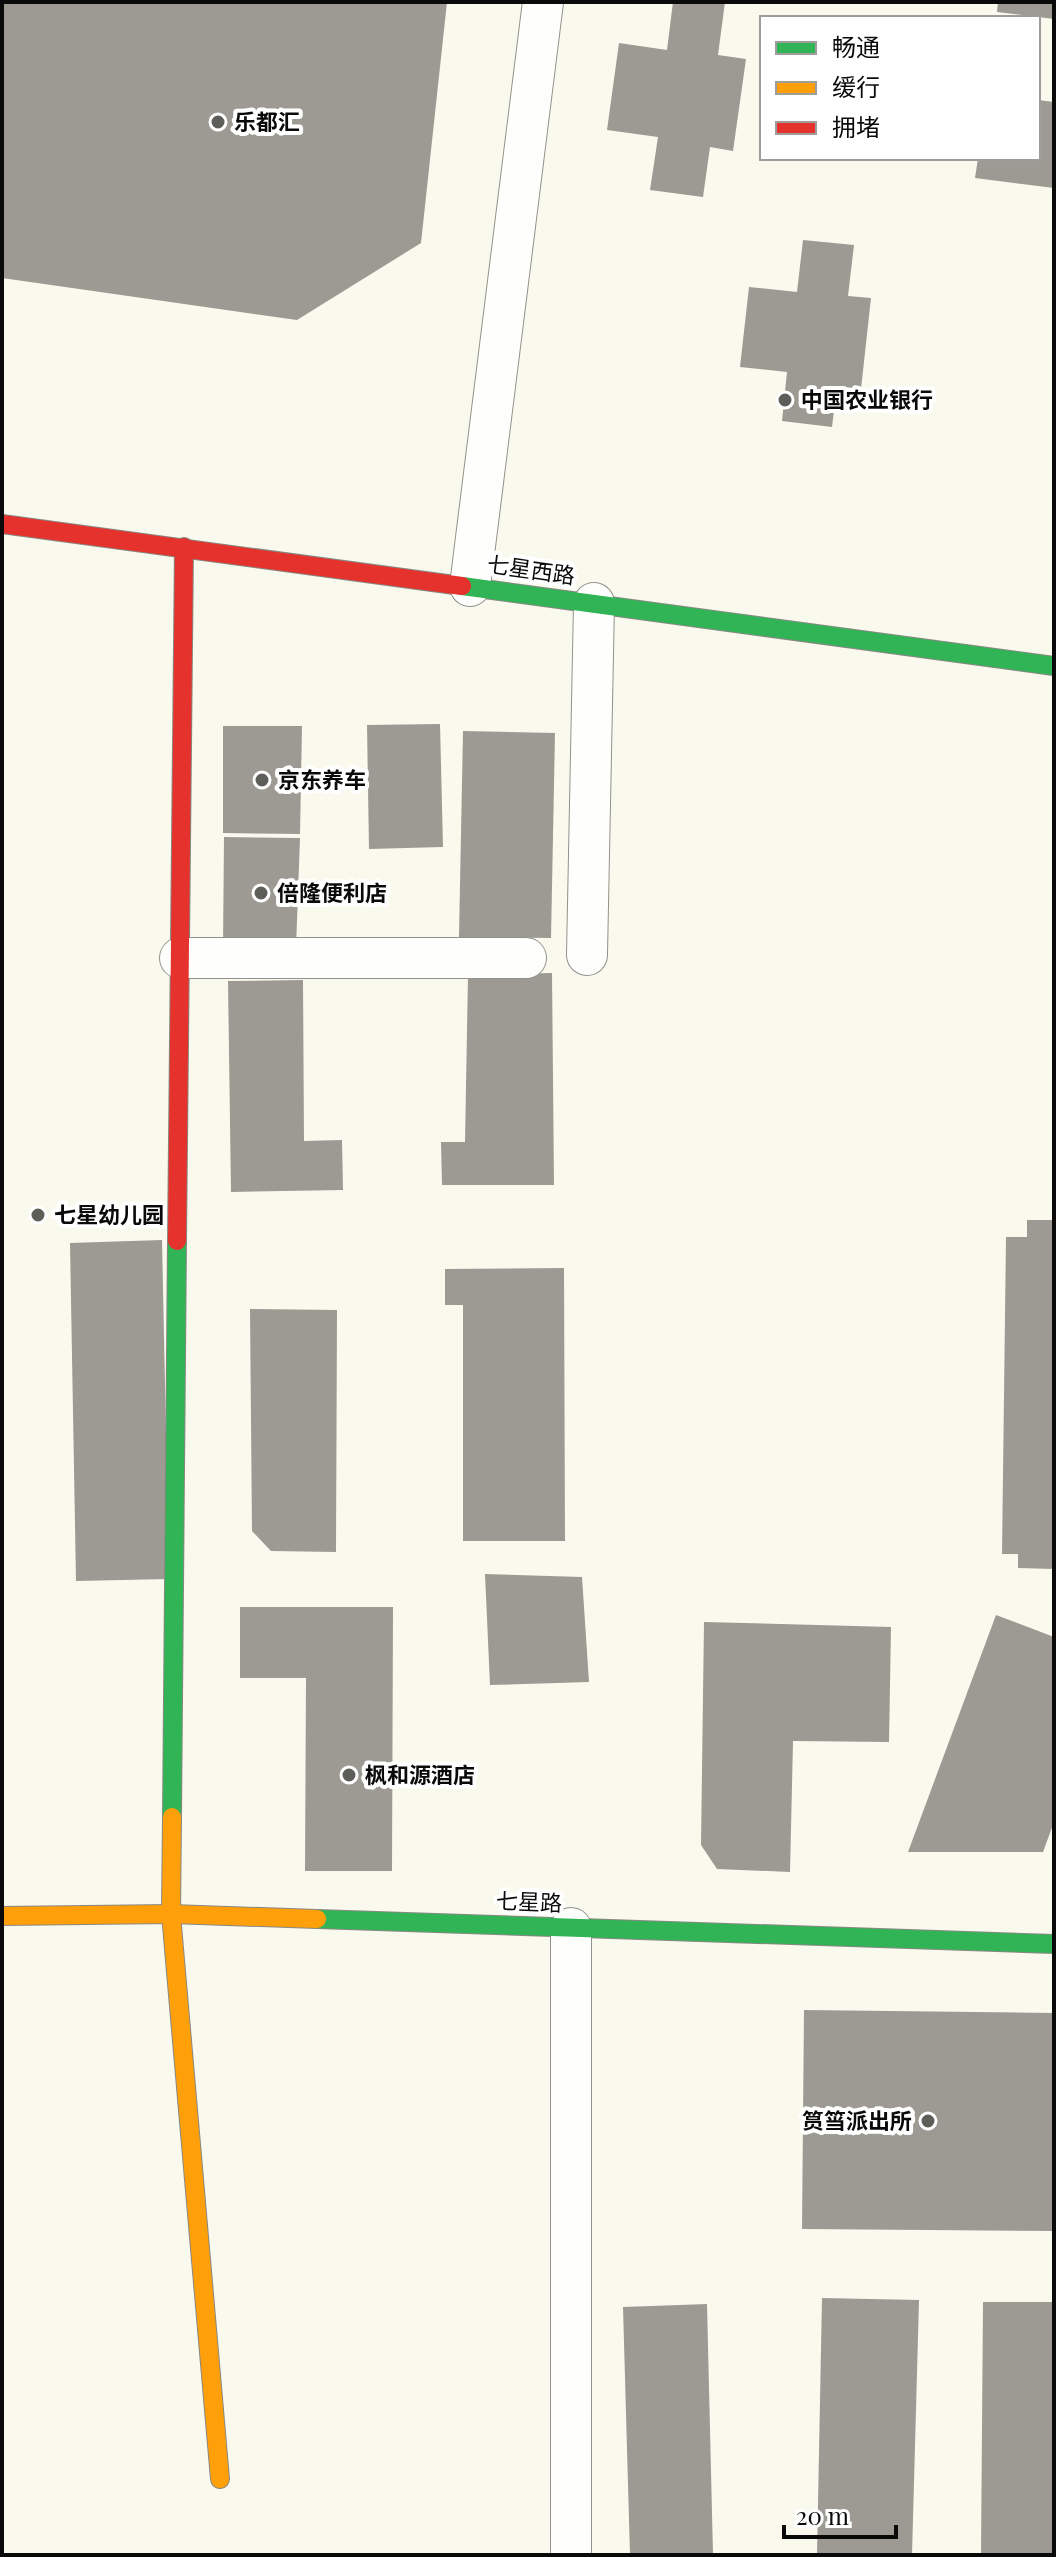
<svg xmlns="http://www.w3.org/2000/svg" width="1056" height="2557" font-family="'Playfair Display','Noto Sans SC',serif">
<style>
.building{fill:#9c9a93}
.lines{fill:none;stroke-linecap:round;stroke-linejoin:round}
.street-casing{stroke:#92928c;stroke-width:42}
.fast-casing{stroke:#888883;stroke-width:20}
.slow-casing{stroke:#888883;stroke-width:20}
.jam-casing{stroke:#888883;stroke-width:20}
.street{stroke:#fefefc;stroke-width:40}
.fast{stroke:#30b455;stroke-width:18}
.slow{stroke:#ff9f0a;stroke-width:18}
.jam{stroke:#e5322d;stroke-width:18}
.poi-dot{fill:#5e5e59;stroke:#fff;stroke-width:3}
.labels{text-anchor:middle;stroke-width:8;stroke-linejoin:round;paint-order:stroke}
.poi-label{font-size:22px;font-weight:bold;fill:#0a0a0a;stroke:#fff;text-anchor:start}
.street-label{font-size:22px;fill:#0a0a0a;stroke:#fff}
</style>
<rect width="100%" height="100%" fill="#f9f9ed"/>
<g class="building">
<polygon points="2,2 447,2 421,243 297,320 2,278"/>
<polygon points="673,2 725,2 718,55 746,59 733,151 710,147 703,197 650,190 658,137 607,130 619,43 667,50"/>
<polygon points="998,2 1054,2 1054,19 997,12"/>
<polygon points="1038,100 1054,102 1054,188 975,178 978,158 1038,158"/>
<polygon points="803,240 854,245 848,296 871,298 861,389 837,386 832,427 782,421 787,372 740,367 749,287 797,292"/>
<polygon points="440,724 443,847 369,849 367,725"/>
<polygon points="223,726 302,726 300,834 223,833"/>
<polygon points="463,731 555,733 551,938 459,937"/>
<polygon points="224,837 300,838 296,948 223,948"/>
<polygon points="552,973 554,1185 442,1185 441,1142 465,1142 468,975"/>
<polygon points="303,980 304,1141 342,1140 343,1190 231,1192 228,981"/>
<polygon points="1027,1220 1054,1220 1054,1569 1018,1568 1018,1554 1002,1554 1006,1237 1027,1237"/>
<polygon points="162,1240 169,1579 76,1581 70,1243"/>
<polygon points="564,1268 565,1541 463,1541 463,1305 445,1305 445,1269"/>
<polygon points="250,1309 337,1310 336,1552 271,1551 252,1531"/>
<polygon points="485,1574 582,1577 589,1682 490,1685"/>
<polygon points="240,1607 393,1607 392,1871 305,1871 306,1678 240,1678"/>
<polygon points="996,1615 1054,1637 1054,1822 1043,1852 908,1852"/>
<polygon points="704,1622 891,1627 889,1742 793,1741 790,1872 717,1869 701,1845"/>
<polygon points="804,2010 1054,2013 1054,2231 802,2229"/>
<polygon points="822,2298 919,2300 912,2555 817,2555"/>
<polygon points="983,2302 1054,2302 1054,2555 981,2555"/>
<polygon points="707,2304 713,2555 630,2555 623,2307"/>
</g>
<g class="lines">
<defs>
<g id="street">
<polyline points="470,586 543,2"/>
<polyline points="587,955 594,603"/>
<polyline points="180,958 526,958"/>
<polyline points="571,1928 571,2555"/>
</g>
<g id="fast">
<polyline points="462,586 1054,666"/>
<polyline points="172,1817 177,1241"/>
<polyline points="317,1919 1054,1944"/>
</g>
<g id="slow">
<polyline points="172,1817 171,1914 220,2479"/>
<polyline points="2,1916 171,1914 317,1919"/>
</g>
<g id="jam">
<polyline points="2,524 462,586"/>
<polyline points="177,1241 184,547"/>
</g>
</defs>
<use href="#street" class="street-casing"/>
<use href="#fast" class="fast-casing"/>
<use href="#slow" class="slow-casing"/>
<use href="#jam" class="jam-casing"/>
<use href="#street" class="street"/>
<use href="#fast" class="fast"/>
<use href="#slow" class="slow"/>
<use href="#jam" class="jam"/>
</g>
<g class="poi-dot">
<circle cx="218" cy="122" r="8"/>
<circle cx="785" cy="400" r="8"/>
<circle cx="262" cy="780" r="8"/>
<circle cx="261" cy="893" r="8"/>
<circle cx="38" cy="1215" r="8"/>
<circle cx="349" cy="1775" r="8"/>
<circle cx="928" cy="2121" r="8"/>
</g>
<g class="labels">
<g class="poi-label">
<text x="234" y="130">乐都汇</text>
<text x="801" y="408">中国农业银行</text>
<text x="278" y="788">京东养车</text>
<text x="277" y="901">倍隆便利店</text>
<text x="54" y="1223">七星幼儿园</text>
<text x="365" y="1783">枫和源酒店</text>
<text x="912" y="2129" text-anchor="end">筼筜派出所</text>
</g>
<g class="street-label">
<text transform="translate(531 570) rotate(8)" y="8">七星西路</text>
<text transform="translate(529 1902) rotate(2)" y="8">七星路</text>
</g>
</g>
<rect width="1056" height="2557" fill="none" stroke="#0a0a0a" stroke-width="8"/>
<rect x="760" y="16" width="280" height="144" fill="#ffffff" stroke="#9d9d9d" stroke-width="2"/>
<rect x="776" y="42" width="40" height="12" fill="#30b455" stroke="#9d9d9d" stroke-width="2"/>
<text x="832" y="56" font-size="24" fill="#0a0a0a">畅通</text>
<rect x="776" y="82" width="40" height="12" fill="#ff9f0a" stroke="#9d9d9d" stroke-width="2"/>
<text x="832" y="96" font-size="24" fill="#0a0a0a">缓行</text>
<rect x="776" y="122" width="40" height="12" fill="#e5322d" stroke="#9d9d9d" stroke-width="2"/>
<text x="832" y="136" font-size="24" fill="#0a0a0a">拥堵</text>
<path d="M784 2525v12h112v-12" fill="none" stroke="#0a0a0a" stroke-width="4"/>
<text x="796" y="2525" font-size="24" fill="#0a0a0a" stroke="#ffffff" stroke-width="6" paint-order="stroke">20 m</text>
</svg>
